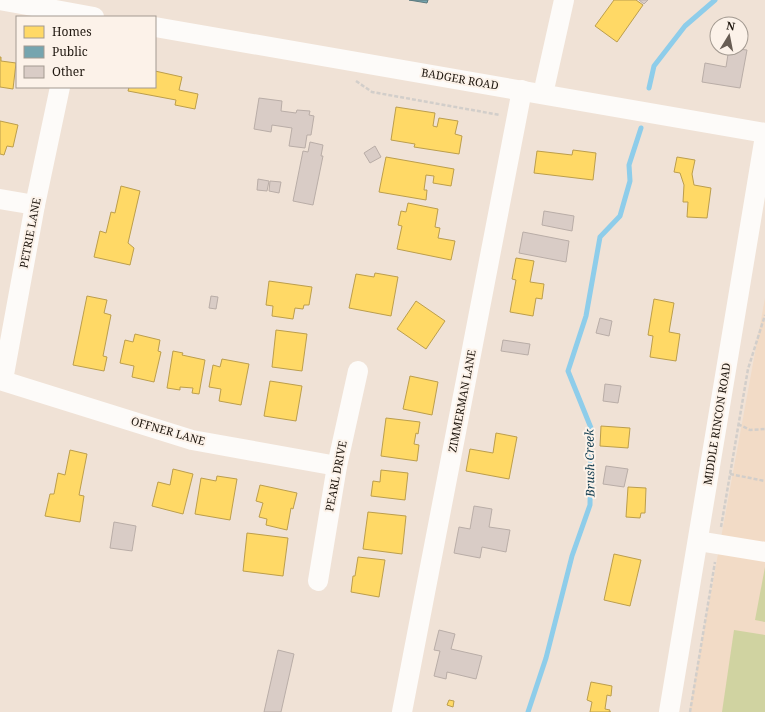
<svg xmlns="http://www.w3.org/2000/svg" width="765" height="712" font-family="'Noto Serif',serif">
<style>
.built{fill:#f2dbc6}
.green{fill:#d0d3a1}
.homes{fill:#ffd966;stroke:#bc9e4c}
.public{fill:#76a5af;stroke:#5c7a7f}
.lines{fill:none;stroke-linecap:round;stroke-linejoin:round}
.stream{stroke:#8ecdea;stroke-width:5}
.building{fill:#d9ccc6;stroke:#b9ada7}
.path{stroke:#d2ceca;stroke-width:2.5;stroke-dasharray:4 2;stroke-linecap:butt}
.minor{stroke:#fdfbf9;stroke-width:20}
.labels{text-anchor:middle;stroke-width:4;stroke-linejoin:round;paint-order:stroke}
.street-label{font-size:11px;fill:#1e160e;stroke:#fcf2e9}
.water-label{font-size:12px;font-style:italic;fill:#123d50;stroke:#fcf2e9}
</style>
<rect width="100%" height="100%" fill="#f0e2d6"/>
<polygon class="built" points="765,298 765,712 689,712"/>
<g class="green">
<polygon points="765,567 765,622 755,620"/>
<polygon points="734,630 765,635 765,712 722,712"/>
</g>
<g class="homes">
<polygon points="614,0 636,0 643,5 617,42 595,26"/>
<polygon points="0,57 1,57 1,61 16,63 13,89 0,87"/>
<polygon points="155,71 182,77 179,90 198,94 195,109 175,105 176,100 128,91 129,87 155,87"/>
<polygon points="396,107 435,113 433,126 437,127 439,118 458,121 455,134 462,136 459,154 414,147 415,144 391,140"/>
<polygon points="0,121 18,125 13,147 7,146 4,155 0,154"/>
<polygon points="573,150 596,153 593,180 534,173 537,151 572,155"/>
<polygon points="386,157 454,169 451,186 433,183 434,176 426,175 424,190 427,190 426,200 379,192"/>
<polygon points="677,157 695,160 692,174 694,185 711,188 707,218 687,217 688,202 683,202 684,185 680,173 674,172"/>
<polygon points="121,186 140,191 128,243 134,248 130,265 94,257 100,231 106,233 111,212 115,213"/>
<polygon points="408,203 438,209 435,227 440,228 438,238 455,241 451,260 397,249 402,226 398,225 401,211 406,212"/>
<polygon points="516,258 534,261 530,282 544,284 542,299 536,298 533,316 510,312 516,280 512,279"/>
<polygon points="375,273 398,277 391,316 349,308 356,274 374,277"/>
<polygon points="269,281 312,287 309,305 304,305 303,309 295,308 293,319 272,316 273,306 266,305"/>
<polygon points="87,296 107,300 104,313 111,315 103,356 107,357 104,371 73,365"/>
<polygon points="654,299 674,303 669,332 680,334 676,361 650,357 653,336 648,335"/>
<polygon points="416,301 445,321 426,349 397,329"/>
<polygon points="276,330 307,334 302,371 272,367"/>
<polygon points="135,334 160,340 158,351 161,352 154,382 132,377 134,366 120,363 125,340 133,342"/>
<polygon points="173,351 183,353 182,355 205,360 199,394 192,393 193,388 180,387 180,390 167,388"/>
<polygon points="222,359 249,364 241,405 219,401 221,389 209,387 213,365 220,367"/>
<polygon points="410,376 438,382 432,415 403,409"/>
<polygon points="270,381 302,386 296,421 264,416"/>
<polygon points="386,418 420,422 418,434 416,433 414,444 419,445 417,461 381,456"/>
<polygon points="601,426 630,428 628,448 600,446"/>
<polygon points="496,433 517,437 509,479 466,471 470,449 493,453"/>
<polygon points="70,450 87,454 79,495 84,496 80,522 45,516 50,494 54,494 58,473 65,475"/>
<polygon points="173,469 193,474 183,514 152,506 158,482 170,485"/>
<polygon points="381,470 408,473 405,500 371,496 373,481 380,482"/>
<polygon points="217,476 237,479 230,520 195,514 201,478 216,481"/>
<polygon points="260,485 297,493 293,509 291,508 287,530 266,525 267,519 259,517 263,503 256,501"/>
<polygon points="628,487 646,488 645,513 641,513 640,518 626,517"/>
<polygon points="368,512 406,516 402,554 363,549"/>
<polygon points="247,533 288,538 283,576 243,571"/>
<polygon points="614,554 641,560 630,606 604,600"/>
<polygon points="358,557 385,560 379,597 351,592 353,576 355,576"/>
<polygon points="591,682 612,686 611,696 607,695 605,709 610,710 609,712 611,712 590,712 592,702 587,700"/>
<polygon points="449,700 454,701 453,707 447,705"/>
</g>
<polygon class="public" points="409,0 428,0 427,3"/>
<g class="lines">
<g class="stream">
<polyline points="649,88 654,66 685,26 715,0"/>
<polyline points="528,712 546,658 572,556 590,505 591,428 568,371 586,316 600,237 620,216 630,181 629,165 641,128"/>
</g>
</g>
<g class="building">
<polygon points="639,0 648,0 644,4"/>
<polygon points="729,48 747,50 740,88 702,82 705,63 726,67"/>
<polygon points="259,98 282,101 281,111 296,113 297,110 310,111 309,115 314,116 311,135 307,135 305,148 289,146 292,128 272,125 271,132 254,129"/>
<polygon points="310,142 323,145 321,156 323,156 313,205 293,201 303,151 308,152"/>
<polygon points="375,146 381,157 370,163 364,153"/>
<polygon points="258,179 269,181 267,191 257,190"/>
<polygon points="270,181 281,182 279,193 269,191"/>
<polygon points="544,211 574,216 572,231 542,225"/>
<polygon points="523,232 569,241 566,262 519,253"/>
<polygon points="211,296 218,297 216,309 209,308"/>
<polygon points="600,318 612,321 609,336 596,333"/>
<polygon points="503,340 530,344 528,355 501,351"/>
<polygon points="605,384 621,386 618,403 603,401"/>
<polygon points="606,466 628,469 624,487 603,484"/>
<polygon points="474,506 492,509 489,527 510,530 506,552 482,547 480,558 454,553 459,527 470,529"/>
<polygon points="114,522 136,526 132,551 110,548"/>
<polygon points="439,630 455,634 451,649 482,656 476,679 447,672 446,679 434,676 440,651 434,650"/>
<polygon points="278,650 294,654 281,712 264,712"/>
</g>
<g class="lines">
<g class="path">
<polyline points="356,81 372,92 500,115"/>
<polyline points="738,424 750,430 765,429"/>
<polyline points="730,474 765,481"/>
<polyline points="721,527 748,369 765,315"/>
<polyline points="690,712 715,562"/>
</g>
<g class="minor">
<polyline points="0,0 94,17"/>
<polyline points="155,27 765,133"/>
<polyline points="543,94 564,0"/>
<polyline points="0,199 35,205"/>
<polyline points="0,380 192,440 337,466"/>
<polyline points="3,380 35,205 60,87"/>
<polyline points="698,541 765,552"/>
<polyline points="318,581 337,466 358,371"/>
<polyline points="402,712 522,90"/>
<polyline points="669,712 765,136"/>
</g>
</g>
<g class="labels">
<g class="street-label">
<text transform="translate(460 79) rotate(10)" y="4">BADGER ROAD</text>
<text transform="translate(30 233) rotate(-79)" y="4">PETRIE LANE</text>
<text transform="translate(462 401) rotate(-79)" y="4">ZIMMERMAN LANE</text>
<text transform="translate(717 424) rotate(-81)" y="4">MIDDLE RINCON ROAD</text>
<text transform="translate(168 431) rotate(16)" y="4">OFFNER LANE</text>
<text transform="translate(336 476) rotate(-79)" y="4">PEARL DRIVE</text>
</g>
<g class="water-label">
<text transform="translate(590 463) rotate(-91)" y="4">Brush Creek</text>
</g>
</g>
<rect x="16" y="16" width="140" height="72" fill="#fcf2e9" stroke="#a39a91"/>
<rect x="24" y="26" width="20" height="12" fill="#ffd966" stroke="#a39a91"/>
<text x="52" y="36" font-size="12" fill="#1e160e">Homes</text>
<rect x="24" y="46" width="20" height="12" fill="#76a5af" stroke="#a39a91"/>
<text x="52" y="56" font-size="12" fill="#1e160e">Public</text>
<rect x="24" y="66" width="20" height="12" fill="#d9ccc6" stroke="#a39a91"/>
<text x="52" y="76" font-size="12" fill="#1e160e">Other</text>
<g transform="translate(729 36) rotate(10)"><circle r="19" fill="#fcf2e9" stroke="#a39a91"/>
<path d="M0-3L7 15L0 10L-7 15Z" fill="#685d54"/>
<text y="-6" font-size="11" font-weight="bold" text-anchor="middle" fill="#1e160e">N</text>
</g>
</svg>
